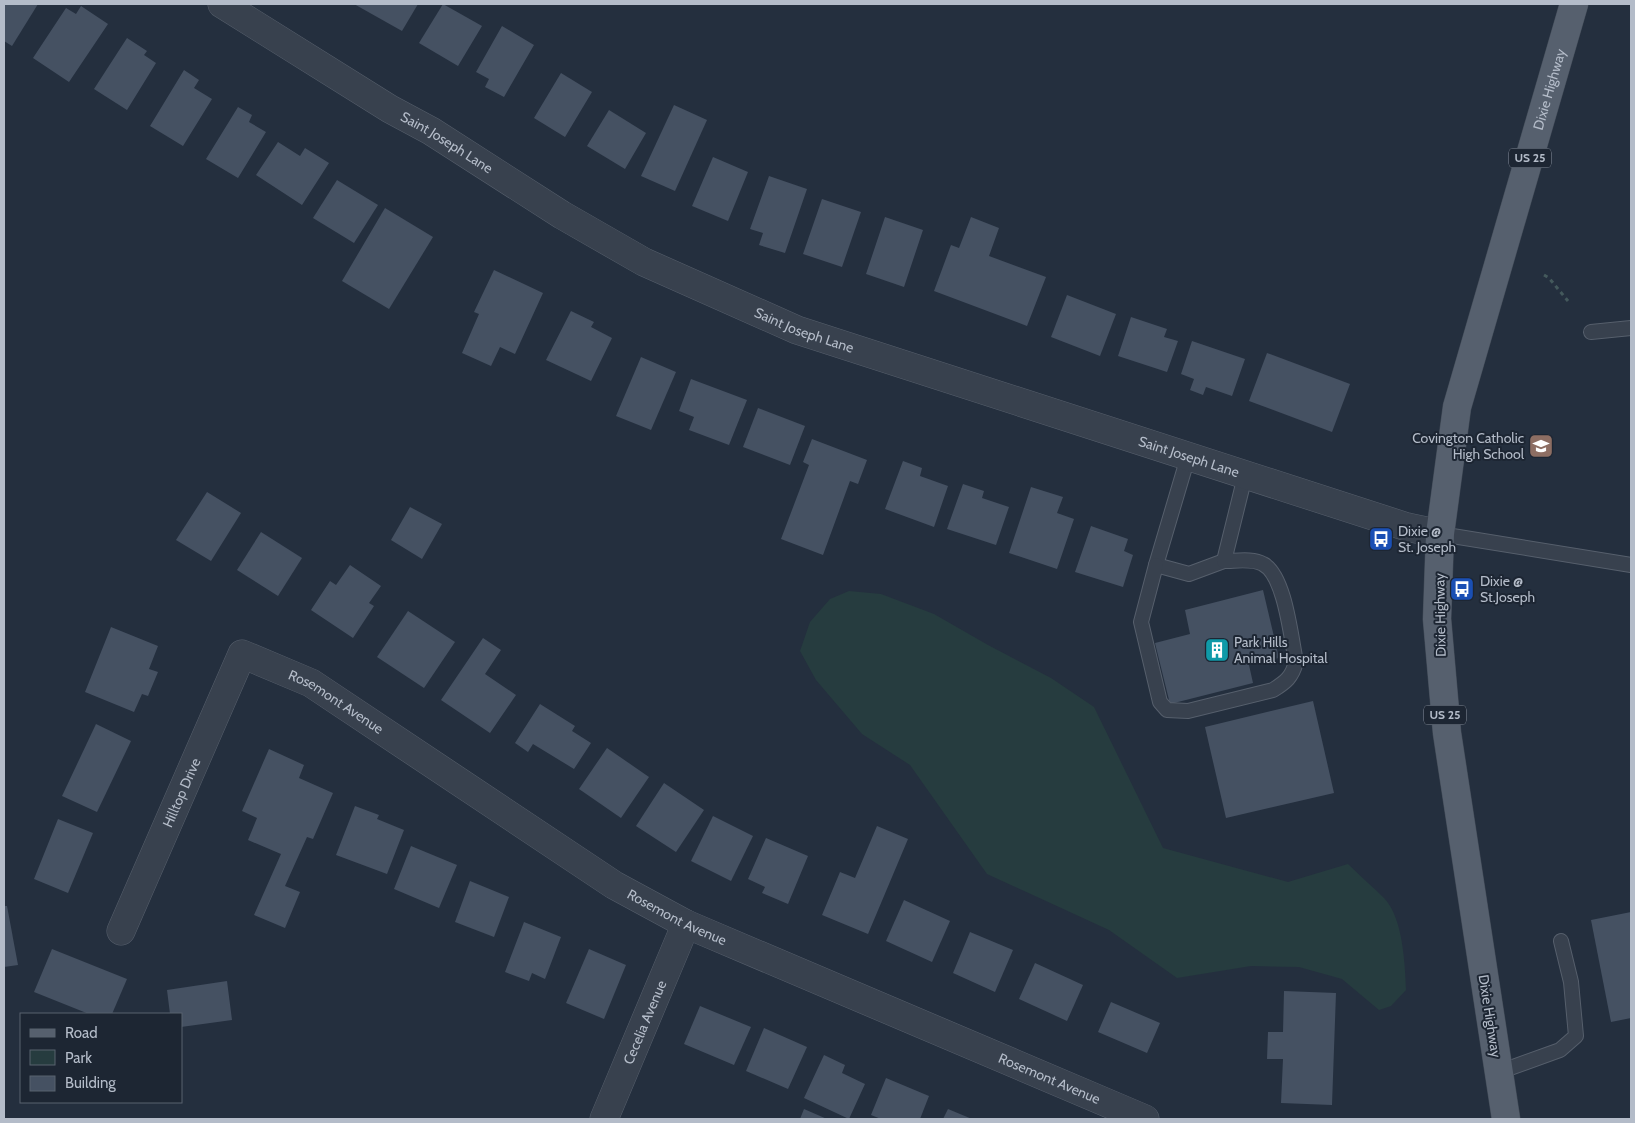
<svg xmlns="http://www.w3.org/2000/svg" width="1635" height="1123" font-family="Cabin,sans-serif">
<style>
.green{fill:#263c3f}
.building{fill:#455162}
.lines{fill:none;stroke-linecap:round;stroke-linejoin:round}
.service-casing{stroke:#565f6c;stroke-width:16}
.minor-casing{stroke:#565f6c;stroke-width:29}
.primary-casing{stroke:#414a57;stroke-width:29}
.path{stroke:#44595c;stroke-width:3;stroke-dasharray:4 4;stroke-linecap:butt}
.service{stroke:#38414e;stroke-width:14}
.minor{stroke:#38414e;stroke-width:28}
.primary{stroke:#56606e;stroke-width:28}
.labels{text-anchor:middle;stroke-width:4;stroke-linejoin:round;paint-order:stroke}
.shield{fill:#1d2633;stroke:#878f9c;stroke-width:1}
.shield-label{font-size:12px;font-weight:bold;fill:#b4bcc9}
.street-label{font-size:14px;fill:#b4bcc9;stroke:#1d2633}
.poi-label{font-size:14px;fill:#b4bcc9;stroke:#1d2633;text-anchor:start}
</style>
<rect width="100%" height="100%" fill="#242f3e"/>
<path class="green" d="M849 591 881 594 934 614 988 645 1051 678 1094 707 1163 848 1288 882 1348 864C1360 876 1373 887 1384 898 1403 917 1405 965 1406 990L1391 1006 1379 1010 1342 979 1299 967 1251 966 1177 978 1109 930 987 874 910 765 862 734 816 680 800 651 810 622 830 599Z"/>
<g class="building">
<polygon points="4,4 38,4 12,46 4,41"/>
<polygon points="354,4 418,4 402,31"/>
<polygon points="443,4 482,26 458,66 419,43"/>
<polygon points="81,6 108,24 69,82 33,58 66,8 76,14"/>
<polygon points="502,26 534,45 504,97 485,87 489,79 476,72"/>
<polygon points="127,38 147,51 144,55 156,63 127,110 94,89"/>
<polygon points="184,70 199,80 194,88 212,99 183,146 150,126"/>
<polygon points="561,73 592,92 565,137 534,118"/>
<polygon points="674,105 707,120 675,191 641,176"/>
<polygon points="238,107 252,115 249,122 266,132 238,178 206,159"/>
<polygon points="609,110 646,133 625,169 587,146"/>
<polygon points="278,142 300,156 305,148 329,163 302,205 256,175"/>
<polygon points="713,157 748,172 728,221 692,206"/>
<polygon points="769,176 807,189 785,253 759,245 763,233 750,229"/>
<polygon points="337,180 378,205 354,243 313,218"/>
<polygon points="822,199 861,212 842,267 803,254"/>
<polygon points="385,208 433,237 389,309 342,281"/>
<polygon points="885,217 923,230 904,287 866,274"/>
<polygon points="971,217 999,228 989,256 1046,277 1027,326 934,291 951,245 959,248"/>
<polygon points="494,270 543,293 515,354 500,347 491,366 462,353 479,314 474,312"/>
<polygon points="1067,295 1116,314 1100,356 1051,337"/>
<polygon points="571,311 594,322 591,327 612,338 591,381 546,360"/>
<polygon points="1131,317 1167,329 1164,337 1178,341 1167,372 1118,356"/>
<polygon points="1192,341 1245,359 1232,396 1206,387 1203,395 1190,390 1194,379 1181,374"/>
<polygon points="1267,353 1350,384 1332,432 1249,401"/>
<polygon points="641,357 676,372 651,430 616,416"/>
<polygon points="691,379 747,400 729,445 689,430 694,417 679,411"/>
<polygon points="758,408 805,426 790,465 743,447"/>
<polygon points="812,439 867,460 858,484 850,481 823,555 781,539 809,465 803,462"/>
<polygon points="903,461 922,468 920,476 948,486 934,527 885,509"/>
<polygon points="963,484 984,491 982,498 1009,507 996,545 947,529"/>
<polygon points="1031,487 1063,497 1057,513 1074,519 1057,569 1009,553"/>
<polygon points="207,492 241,513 211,561 176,540"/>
<polygon points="410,507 442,524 422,559 391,540"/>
<polygon points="1091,526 1128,539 1124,551 1133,555 1123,587 1075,572"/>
<polygon points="261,532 302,558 278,596 237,570"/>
<polygon points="350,565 381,586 369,603 374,606 353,638 311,610 330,581 336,585"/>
<polygon points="1263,590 1279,658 1249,665 1253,683 1170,704 1155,643 1190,634 1185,610"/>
<polygon points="408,611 455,642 424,688 377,657"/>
<polygon points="111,627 158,646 149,669 158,672 148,696 142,694 134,712 85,692"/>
<polygon points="483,638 501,650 485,674 516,695 490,733 441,700"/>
<polygon points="1313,701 1334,793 1226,818 1205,727"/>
<polygon points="540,704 575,726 572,731 591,743 574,769 533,744 528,752 515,743"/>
<polygon points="96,724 131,741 97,812 62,796"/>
<polygon points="607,748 649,777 621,818 579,789"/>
<polygon points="269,749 304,765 299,778 333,793 313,839 307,837 285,886 300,892 285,928 254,915 281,854 248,840 257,818 242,811"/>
<polygon points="664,783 704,810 676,852 636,826"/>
<polygon points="355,806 379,815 377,819 404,830 387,874 336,855"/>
<polygon points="713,816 753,836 731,881 691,861"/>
<polygon points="58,819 93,833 68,893 34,879"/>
<polygon points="877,826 908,839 868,934 822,915 840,872 855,878"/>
<polygon points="766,838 808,856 788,904 762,893 765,887 748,879"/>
<polygon points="411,846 457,865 439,908 394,889"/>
<polygon points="470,881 509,897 494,937 455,922"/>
<polygon points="904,900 950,921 932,962 886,941"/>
<polygon points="4,906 7,906 18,965 4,967"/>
<polygon points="1631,912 1631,1018 1611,1022 1591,920"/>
<polygon points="524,922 561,937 545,979 532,973 529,981 505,972"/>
<polygon points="970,932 1013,950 995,992 953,973"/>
<polygon points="52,949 127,979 112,1014 89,1014 34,992"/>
<polygon points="589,949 626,965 604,1019 566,1003"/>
<polygon points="1035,963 1083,985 1067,1021 1019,999"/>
<polygon points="227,981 232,1020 181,1027 181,1014 170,1014 167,990"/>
<polygon points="1284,991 1336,993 1332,1105 1281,1103 1283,1059 1267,1059 1268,1032 1283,1032"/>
<polygon points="1111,1002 1160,1023 1147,1053 1098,1032"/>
<polygon points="700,1006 751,1027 734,1065 684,1044"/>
<polygon points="764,1028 807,1047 788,1089 746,1071"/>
<polygon points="824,1055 845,1065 842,1073 865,1084 849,1119 804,1098"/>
<polygon points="886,1078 929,1096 920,1119 881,1119 871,1115"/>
<polygon points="804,1109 827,1119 800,1119"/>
<polygon points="948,1109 972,1119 943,1119"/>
</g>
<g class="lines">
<defs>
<g id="service">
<polyline points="1591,332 1631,328"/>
<polyline points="1188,457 1156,565 1189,574 1224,561"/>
<polyline points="1440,534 1631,565"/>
<path d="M1156 565 1141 622 1160 702 1167 710 1188 711 1273 690C1286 682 1292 677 1296 662 1291 638 1285 575 1263 564 1253 558 1236 561 1224 561L1245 476"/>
<polyline points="1499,1072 1560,1050 1576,1036 1571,982 1561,941"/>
</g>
<g id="minor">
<path id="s1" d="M222 4 390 109 431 131 562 215 644 262 797 330 1407 527 1440 534"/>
<path id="s2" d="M121 931 242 654 311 683 614 885 686 924 1145 1119"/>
<path id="s3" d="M604 1119 686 924"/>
</g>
<g id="primary">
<path id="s4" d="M1506 1119 1447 733 1437 619 1440 534 1457 407 1574 4"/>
</g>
</defs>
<use href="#service" class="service-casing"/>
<use href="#minor" class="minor-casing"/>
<use href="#primary" class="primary-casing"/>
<polyline class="path" points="1544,275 1549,278 1568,301"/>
<use href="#service" class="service"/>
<use href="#minor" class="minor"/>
<use href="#primary" class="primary"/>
</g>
<defs>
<symbol id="school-square" viewBox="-11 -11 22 22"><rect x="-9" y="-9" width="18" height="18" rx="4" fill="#8d6e63" stroke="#1d2633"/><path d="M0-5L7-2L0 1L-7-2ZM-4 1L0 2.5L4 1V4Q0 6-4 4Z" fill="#fff"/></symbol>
<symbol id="bus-square" viewBox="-11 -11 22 22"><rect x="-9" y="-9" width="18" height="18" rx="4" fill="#1a4fb4" stroke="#1d2633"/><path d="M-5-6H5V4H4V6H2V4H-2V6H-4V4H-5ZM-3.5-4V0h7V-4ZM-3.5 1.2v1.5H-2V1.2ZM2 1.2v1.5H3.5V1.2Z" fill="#fff"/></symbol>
<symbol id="building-square" viewBox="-11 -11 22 22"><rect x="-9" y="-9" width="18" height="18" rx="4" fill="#0f9aa8" stroke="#1d2633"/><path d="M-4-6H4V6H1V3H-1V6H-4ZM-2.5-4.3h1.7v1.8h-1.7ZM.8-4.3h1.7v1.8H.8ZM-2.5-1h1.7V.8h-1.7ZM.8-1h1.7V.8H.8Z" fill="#fff"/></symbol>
</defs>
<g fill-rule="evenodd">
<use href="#school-square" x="1527" y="432" width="28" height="28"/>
<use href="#bus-square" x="1367" y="525" width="28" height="28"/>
<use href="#bus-square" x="1448" y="575" width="28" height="28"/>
<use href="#building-square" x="1203" y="636" width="28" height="28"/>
</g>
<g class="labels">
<g class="shield">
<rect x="1509" y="148.5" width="42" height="19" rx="4"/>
<rect x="1424" y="705.5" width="42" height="19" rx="4"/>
</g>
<g class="shield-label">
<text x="1530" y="162">US 25</text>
<text x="1445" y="719">US 25</text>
</g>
<g class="street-label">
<text dy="5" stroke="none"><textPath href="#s4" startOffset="1049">Dixie Highway</textPath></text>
<text dy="5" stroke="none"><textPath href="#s1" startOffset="264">Saint Joseph Lane</textPath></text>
<text dy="5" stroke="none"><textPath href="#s1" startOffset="669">Saint Joseph Lane</textPath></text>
<text dy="5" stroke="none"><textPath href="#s1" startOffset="1074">Saint Joseph Lane</textPath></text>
<text transform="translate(1440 615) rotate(-91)" y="5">Dixie Highway</text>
<text dy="5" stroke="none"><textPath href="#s2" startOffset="408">Rosemont Avenue</textPath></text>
<text dy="5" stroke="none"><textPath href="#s2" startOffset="151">Hilltop Drive</textPath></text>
<text dy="5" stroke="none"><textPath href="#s2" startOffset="812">Rosemont Avenue</textPath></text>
<text transform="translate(1490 1016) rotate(81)" y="5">Dixie Highway</text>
<text dy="5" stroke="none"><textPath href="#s3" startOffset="105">Cecelia Avenue</textPath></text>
<text dy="5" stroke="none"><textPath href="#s2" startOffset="1218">Rosemont Avenue</textPath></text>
</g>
<g class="poi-label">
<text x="1524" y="443" text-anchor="end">Covington Catholic<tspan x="1524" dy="16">High School</tspan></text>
<text x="1398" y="536">Dixie @<tspan x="1398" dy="16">St. Joseph</tspan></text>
<text x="1480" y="586">Dixie @<tspan x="1480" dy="16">St.Joseph</tspan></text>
<text x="1234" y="647">Park Hills<tspan x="1234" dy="16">Animal Hospital</tspan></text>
</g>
</g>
<rect width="1635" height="1123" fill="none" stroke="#b4bcc9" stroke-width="10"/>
<rect x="20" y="1013" width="162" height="90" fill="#1d2633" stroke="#59626f"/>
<rect x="30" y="1029" width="25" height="8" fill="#56606e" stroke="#59626f"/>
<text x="65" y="1038" font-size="15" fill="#b4bcc9">Road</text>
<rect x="30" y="1050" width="25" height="15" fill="#263c3f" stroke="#59626f"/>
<text x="65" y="1063" font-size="15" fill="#b4bcc9">Park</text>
<rect x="30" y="1076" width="25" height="15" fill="#455162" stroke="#59626f"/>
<text x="65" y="1088" font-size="15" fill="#b4bcc9">Building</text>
</svg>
